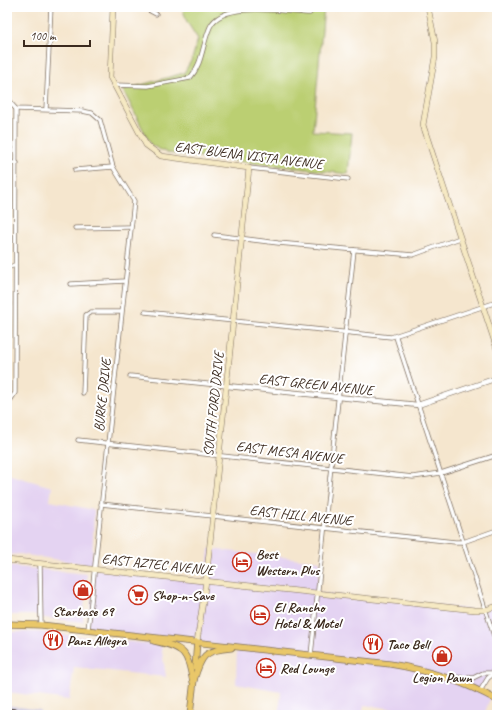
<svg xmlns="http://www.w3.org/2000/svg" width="504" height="722" font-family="Caveat,sans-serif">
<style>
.built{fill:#e4d3f2}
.industrial{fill:#c6c0da}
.green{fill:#bbcf72;stroke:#7b7c48}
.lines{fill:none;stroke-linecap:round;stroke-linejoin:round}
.minor-casing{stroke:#7c6c5c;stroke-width:5}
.tertiary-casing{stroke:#7c6c5c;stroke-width:6}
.secondary-casing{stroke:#7c6c5c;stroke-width:6}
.primary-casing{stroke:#7c6c5c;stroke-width:7}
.minor{stroke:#fff;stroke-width:3.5}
.tertiary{stroke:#fff;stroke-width:4.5}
.secondary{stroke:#f6e9c3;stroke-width:5}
.primary{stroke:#e9c769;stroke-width:5.5}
.rail-casing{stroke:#3b2a1e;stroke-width:3}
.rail{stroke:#fff;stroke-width:1.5;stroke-dasharray:4.5;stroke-linecap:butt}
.labels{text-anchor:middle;stroke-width:4;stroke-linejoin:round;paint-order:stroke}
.street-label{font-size:14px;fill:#3b2a1e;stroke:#fff}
.poi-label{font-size:14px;font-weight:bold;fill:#3b2a1e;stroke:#fff;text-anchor:start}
</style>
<rect width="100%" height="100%" fill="#fff"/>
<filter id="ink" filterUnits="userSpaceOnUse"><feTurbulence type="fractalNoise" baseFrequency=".025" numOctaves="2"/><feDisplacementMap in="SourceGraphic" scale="8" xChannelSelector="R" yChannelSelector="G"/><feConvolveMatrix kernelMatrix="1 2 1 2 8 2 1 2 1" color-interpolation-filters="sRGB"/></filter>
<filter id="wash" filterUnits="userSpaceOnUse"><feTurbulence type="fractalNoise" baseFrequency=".012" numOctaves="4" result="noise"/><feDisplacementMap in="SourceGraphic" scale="16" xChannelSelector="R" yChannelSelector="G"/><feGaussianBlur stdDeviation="0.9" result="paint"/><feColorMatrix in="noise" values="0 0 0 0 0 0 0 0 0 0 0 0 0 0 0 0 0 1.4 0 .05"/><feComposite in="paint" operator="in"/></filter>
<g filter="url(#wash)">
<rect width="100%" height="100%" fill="#f5e6ce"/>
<g class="built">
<polygon points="7,474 52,487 50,501 94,510 92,565 20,554 7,555"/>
<polygon points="209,549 320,561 317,593 475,610 497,606 497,671 492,673 480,691 491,696 484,715 413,715 412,711 364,705 362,715 279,715 281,692 236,684 237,647 88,630 94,569 206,581"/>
<polygon points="7,566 87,574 83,622 45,618 35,615 7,615"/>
<polygon points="7,632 37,632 161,645 166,677 74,667 69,700 7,692"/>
</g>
<polygon class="industrial" points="7,705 40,710 40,715 7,715"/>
<polygon class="green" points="182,7 324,7 313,131 352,133 348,174 167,153 151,145 123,90 184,73 192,59 198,39 187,22"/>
</g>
<g filter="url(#ink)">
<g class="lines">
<defs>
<g id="minor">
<polyline points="143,7 156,14"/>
<path d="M113 85 148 86 190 78C203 63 202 45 210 27 222 0 285 12 310 13"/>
<polyline points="7,99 16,109 82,111 92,113 100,120 113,167 134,201 88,630"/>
<polyline points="46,109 51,7"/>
<polyline points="7,163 17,163"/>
<polyline points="249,168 348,179"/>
<polyline points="75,170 113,167"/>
<polyline points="75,228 130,227"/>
<polyline points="214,235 278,243 413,255 460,238"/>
<polyline points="7,268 15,265"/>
<polyline points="71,284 125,281"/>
<polyline points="145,312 391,337 497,302"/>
<polyline points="396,337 497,645"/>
<polyline points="130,376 227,386"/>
<polyline points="83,393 86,315 91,312 121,312"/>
<polyline points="7,400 11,399 15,393 16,109"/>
<polyline points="78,440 413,477 441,473 497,455"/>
<polyline points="101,504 455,542 463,542 497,530"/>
<polyline points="40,564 41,625"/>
<polyline points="311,655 354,250"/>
<polyline points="451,677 473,678 483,673 492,673"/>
<polyline points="480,691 488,678 497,671"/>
</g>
<polyline id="tertiary" points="227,386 418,405 497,378"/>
<g id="secondary">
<polyline points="113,7 110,77 146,145 161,156 249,168 206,581 197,642"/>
<polyline points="428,7 435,42 435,57 423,125 497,349"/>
<polyline points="7,560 475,610 485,610 497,606"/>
</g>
<g id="primary">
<path d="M7 624 41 625 390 664C428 670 463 681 497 700"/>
<path d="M154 641C186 648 187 652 193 682"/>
<polyline points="195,667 197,642"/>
<path d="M194 680C201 656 204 650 231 648"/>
<polyline points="190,715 194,680"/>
</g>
</defs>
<use href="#minor" class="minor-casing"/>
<use href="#tertiary" class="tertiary-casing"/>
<use href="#secondary" class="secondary-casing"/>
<use href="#primary" class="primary-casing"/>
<use href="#minor" class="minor"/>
<use href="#tertiary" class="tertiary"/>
<use href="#secondary" class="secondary"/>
<use href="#primary" class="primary"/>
<defs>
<polyline id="rail" points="7,709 48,715"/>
</defs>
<use href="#rail" class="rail-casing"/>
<use href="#rail" class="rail"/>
</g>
</g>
<defs>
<symbol id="hotel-ring" viewBox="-11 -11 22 22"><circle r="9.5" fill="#fff" stroke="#c8321e" stroke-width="1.5"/><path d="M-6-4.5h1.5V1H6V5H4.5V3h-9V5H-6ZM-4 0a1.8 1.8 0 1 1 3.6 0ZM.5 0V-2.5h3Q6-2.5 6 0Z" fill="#c8321e"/></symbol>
<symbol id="shop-ring" viewBox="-11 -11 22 22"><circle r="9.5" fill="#fff" stroke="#c8321e" stroke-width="1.5"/><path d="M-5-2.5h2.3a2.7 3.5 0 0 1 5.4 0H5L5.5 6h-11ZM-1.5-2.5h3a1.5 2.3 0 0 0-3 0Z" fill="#c8321e"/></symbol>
<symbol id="supermarket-ring" viewBox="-11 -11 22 22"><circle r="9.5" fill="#fff" stroke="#c8321e" stroke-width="1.5"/><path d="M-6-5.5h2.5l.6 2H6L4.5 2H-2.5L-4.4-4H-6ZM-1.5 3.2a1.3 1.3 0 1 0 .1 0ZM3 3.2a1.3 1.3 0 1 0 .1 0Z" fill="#c8321e"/></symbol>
<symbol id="restaurant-ring" viewBox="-11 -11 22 22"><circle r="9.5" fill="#fff" stroke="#c8321e" stroke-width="1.5"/><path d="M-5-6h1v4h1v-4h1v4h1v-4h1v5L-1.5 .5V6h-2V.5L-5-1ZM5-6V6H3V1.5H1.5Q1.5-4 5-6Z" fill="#c8321e"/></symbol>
</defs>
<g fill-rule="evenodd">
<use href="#hotel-ring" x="231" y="551" width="22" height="22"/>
<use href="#shop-ring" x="72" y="579" width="22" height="22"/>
<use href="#supermarket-ring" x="127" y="584" width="22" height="22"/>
<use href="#hotel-ring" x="249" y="604" width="22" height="22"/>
<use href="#restaurant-ring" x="42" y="629" width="22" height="22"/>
<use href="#restaurant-ring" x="362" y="633" width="22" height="22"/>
<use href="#shop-ring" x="431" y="645" width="22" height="22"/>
<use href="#hotel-ring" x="255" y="657" width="22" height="22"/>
</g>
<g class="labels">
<g class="street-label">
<text transform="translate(249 155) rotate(7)" y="5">EAST BUENA VISTA AVENUE</text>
<text transform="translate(316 384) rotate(6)" y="5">EAST GREEN AVENUE</text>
<text transform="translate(102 395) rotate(-84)" y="5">BURKE DRIVE</text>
<text transform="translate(213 404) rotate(-84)" y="5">SOUTH FORD DRIVE</text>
<text transform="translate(290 452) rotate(7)" y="5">EAST MESA AVENUE</text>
<text transform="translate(301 515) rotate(6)" y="5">EAST HILL AVENUE</text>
<text transform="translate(158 564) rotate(6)" y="5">EAST AZTEC AVENUE</text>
</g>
<g class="poi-label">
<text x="256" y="559">Best<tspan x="256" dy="16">Western Plus</tspan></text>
<text x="152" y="600">Shop-n-Save</text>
<text x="274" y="612">El Rancho<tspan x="274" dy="16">Hotel &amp; Motel</tspan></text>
<text x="83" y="616" text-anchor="middle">Starbase 69</text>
<text x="67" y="645">Panz Allegra</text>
<text x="387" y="649">Taco Bell</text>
<text x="280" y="673">Red Lounge</text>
<text x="442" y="682" text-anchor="middle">Legion Pawn</text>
</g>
</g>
<rect width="504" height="722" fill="none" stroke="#fff" stroke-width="24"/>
<path d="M24 40v6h66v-6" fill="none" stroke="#3b2a1e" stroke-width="2"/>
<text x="30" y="40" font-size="12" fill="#3b2a1e" stroke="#ffffff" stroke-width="3" paint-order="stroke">100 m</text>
</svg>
